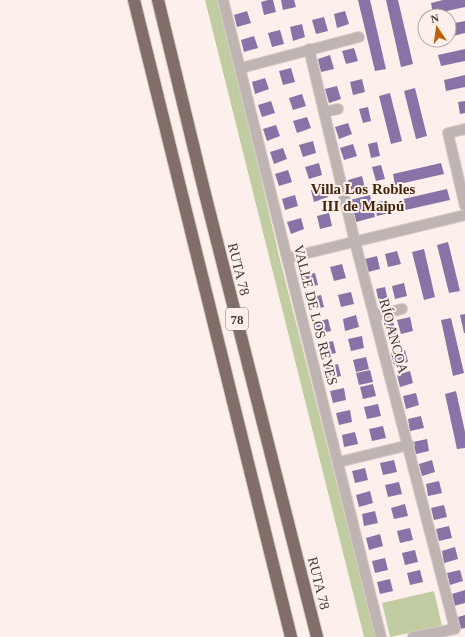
<svg xmlns="http://www.w3.org/2000/svg" width="465" height="637" font-family="'Times New Roman',serif">
<style>
.green{fill:#c2cca3}
.building{fill:#8872a6}
.lines{fill:none;stroke-linecap:round;stroke-linejoin:round}
.minor-casing{stroke:#d7cbc8;stroke-width:12}
.motorway-casing{stroke:#d7cbc8;stroke-width:14}
.minor{stroke:#beb5b2;stroke-width:10}
.motorway{stroke:#816e68;stroke-width:12}
.labels{text-anchor:middle;stroke-width:4;stroke-linejoin:round;paint-order:stroke}
.shield{fill:#fdf0ec;stroke:#79706d;stroke-width:1}
.shield-label{font-size:13px;font-weight:bold;fill:#413936}
.street-label{font-size:14px;fill:#413936;stroke:#fdf0ec}
.neighbourhood-label{font-size:15px;font-weight:bold;fill:#44250c;stroke:#fdf0ec}
</style>
<rect width="100%" height="100%" fill="#fdf0ec"/>
<g class="green">
<polygon points="205,0 217,0 235,66 280,260 376,637 364,637"/>
<polygon points="434,591 442,626 390,637 382,603"/>
</g>
<g class="building">
<polygon points="268,0 273,0 276,12 264,15 261,2"/>
<polygon points="281,0 294,0 296,7 283,10"/>
<polygon points="358,0 370,0 386,69 375,71"/>
<polygon points="386,0 398,0 413,64 401,67"/>
<polygon points="443,0 465,0 465,7 433,14 431,3"/>
<polygon points="247,11 251,23 237,27 234,15"/>
<polygon points="345,11 349,24 337,28 334,14"/>
<polygon points="324,17 328,31 316,34 312,20"/>
<polygon points="465,21 465,33 449,37 449,24"/>
<polygon points="302,24 305,37 293,41 290,27"/>
<polygon points="280,30 284,44 272,47 268,33"/>
<polygon points="254,36 258,48 244,52 241,40"/>
<polygon points="354,48 358,61 346,64 342,51"/>
<polygon points="465,49 465,61 441,66 438,55"/>
<polygon points="330,55 334,69 321,72 318,59"/>
<polygon points="291,68 295,82 283,85 279,71"/>
<polygon points="465,75 465,87 446,91 444,80"/>
<polygon points="265,78 269,89 255,94 252,82"/>
<polygon points="362,79 365,92 353,95 350,82"/>
<polygon points="337,86 341,99 329,103 325,89"/>
<polygon points="415,88 427,136 416,139 404,91"/>
<polygon points="390,93 402,141 391,144 379,96"/>
<polygon points="302,94 306,106 293,110 289,98"/>
<polygon points="271,101 275,113 262,117 258,105"/>
<polygon points="465,101 465,113 460,114 458,102"/>
<polygon points="368,107 371,121 363,123 359,109"/>
<polygon points="307,117 311,128 297,133 293,121"/>
<polygon points="348,123 352,134 339,139 335,127"/>
<polygon points="276,125 280,136 267,141 263,129"/>
<polygon points="313,141 316,153 303,157 299,145"/>
<polygon points="377,142 380,156 371,158 368,144"/>
<polygon points="353,144 357,156 344,160 340,148"/>
<polygon points="283,148 287,159 274,164 270,152"/>
<polygon points="319,163 322,175 309,179 305,167"/>
<polygon points="441,163 444,174 395,185 393,174"/>
<polygon points="381,165 385,179 376,181 372,167"/>
<polygon points="288,170 292,182 279,186 275,174"/>
<polygon points="362,176 365,188 352,192 348,180"/>
<polygon points="324,186 328,197 314,202 311,190"/>
<polygon points="447,189 450,200 401,211 399,200"/>
<polygon points="295,195 298,206 285,210 282,199"/>
<polygon points="370,195 375,217 356,222 350,200"/>
<polygon points="386,200 389,213 377,216 374,203"/>
<polygon points="329,213 332,226 320,229 317,216"/>
<polygon points="301,218 304,229 291,234 287,222"/>
<polygon points="448,242 460,291 449,293 437,245"/>
<polygon points="424,249 435,297 424,300 412,252"/>
<polygon points="397,251 401,264 388,267 385,254"/>
<polygon points="377,256 380,269 368,272 365,259"/>
<polygon points="342,264 346,278 334,281 330,267"/>
<polygon points="315,273 318,285 305,288 302,276"/>
<polygon points="404,283 407,296 395,299 392,286"/>
<polygon points="385,287 388,301 379,303 376,289"/>
<polygon points="351,292 354,304 341,307 338,295"/>
<polygon points="321,295 324,307 310,310 307,298"/>
<polygon points="465,314 465,333 464,333 460,315"/>
<polygon points="356,315 359,327 345,331 343,319"/>
<polygon points="410,317 413,331 401,334 397,320"/>
<polygon points="451,318 464,373 453,376 441,320"/>
<polygon points="328,319 331,331 317,334 314,322"/>
<polygon points="393,321 396,335 387,337 384,323"/>
<polygon points="362,336 364,348 351,351 348,339"/>
<polygon points="333,341 336,353 322,356 319,344"/>
<polygon points="405,350 408,362 394,365 391,353"/>
<polygon points="366,357 369,369 356,372 353,360"/>
<polygon points="338,364 341,376 328,379 325,368"/>
<polygon points="370,370 373,382 359,385 356,373"/>
<polygon points="410,371 413,383 400,387 397,375"/>
<polygon points="373,384 376,396 363,399 360,387"/>
<polygon points="344,388 346,400 333,403 330,391"/>
<polygon points="456,391 465,432 465,448 457,449 445,394"/>
<polygon points="416,393 419,405 406,409 403,396"/>
<polygon points="378,404 381,416 367,419 364,407"/>
<polygon points="350,410 352,422 339,425 336,413"/>
<polygon points="421,416 424,428 410,431 408,419"/>
<polygon points="383,426 386,438 372,441 369,429"/>
<polygon points="355,432 358,444 344,447 342,435"/>
<polygon points="427,439 429,451 416,454 413,442"/>
<polygon points="394,460 397,472 383,475 380,463"/>
<polygon points="432,460 435,472 422,476 419,464"/>
<polygon points="365,468 368,480 355,483 352,471"/>
<polygon points="439,481 442,493 428,496 426,484"/>
<polygon points="399,482 402,494 388,497 385,485"/>
<polygon points="370,491 373,503 359,507 356,495"/>
<polygon points="405,504 408,516 394,519 391,508"/>
<polygon points="444,505 447,517 434,520 431,508"/>
<polygon points="375,511 378,523 364,526 362,514"/>
<polygon points="449,526 452,538 439,541 436,529"/>
<polygon points="410,528 413,540 400,543 397,531"/>
<polygon points="380,534 383,546 369,550 366,538"/>
<polygon points="455,547 458,559 444,563 442,551"/>
<polygon points="415,550 418,562 405,565 402,553"/>
<polygon points="385,558 388,570 375,573 372,561"/>
<polygon points="420,570 423,582 410,585 407,573"/>
<polygon points="460,570 463,581 450,585 447,573"/>
<polygon points="390,579 393,591 380,594 377,582"/>
<polygon points="465,590 465,603 454,606 452,594"/>
<polygon points="465,615 465,628 460,629 458,617"/>
</g>
<g class="lines">
<defs>
<g id="minor">
<polyline points="223,0 381,637"/>
<polyline points="309,49 355,242 455,629 413,637"/>
<polyline points="241,68 359,37"/>
<polyline points="324,112 338,109"/>
<polyline points="465,129 448,133 465,206"/>
<polyline points="287,258 465,215"/>
<polyline points="375,316 402,309"/>
<polyline points="339,462 409,445"/>
</g>
<g id="motorway">
<polyline points="134,0 291,637"/>
<polyline points="158,0 204,190 317,637"/>
</g>
</defs>
<use href="#minor" class="minor-casing"/>
<use href="#motorway" class="motorway-casing"/>
<use href="#minor" class="minor"/>
<use href="#motorway" class="motorway"/>
</g>
<g class="labels">
<rect class="shield" x="226" y="308" width="22" height="22" rx="3"/>
<g class="shield-label">
<text x="237" y="324">78</text>
</g>
<g class="street-label">
<text transform="translate(239 269) rotate(76)" y="5">RUTA 78</text>
<text transform="translate(316 315) rotate(76)" y="5">VALLE DE LOS REYES</text>
<text transform="translate(394 336) rotate(75)" y="5">RÍO ANCOA</text>
<text transform="translate(319 583) rotate(76)" y="5">RUTA 78</text>
</g>
<g class="neighbourhood-label">
<text x="363" y="194">Villa Los Robles<tspan x="363" dy="17">III de Maipú</tspan></text>
</g>
</g>
<g transform="translate(437 28) rotate(347)"><circle r="19" fill="#fdf0ec" stroke="#b2a7a3"/>
<path d="M0-3L7 15L0 10L-7 15Z" fill="#bd6207"/>
<text y="-6" font-size="11" font-weight="bold" text-anchor="middle" fill="#413936">N</text>
</g>
</svg>
